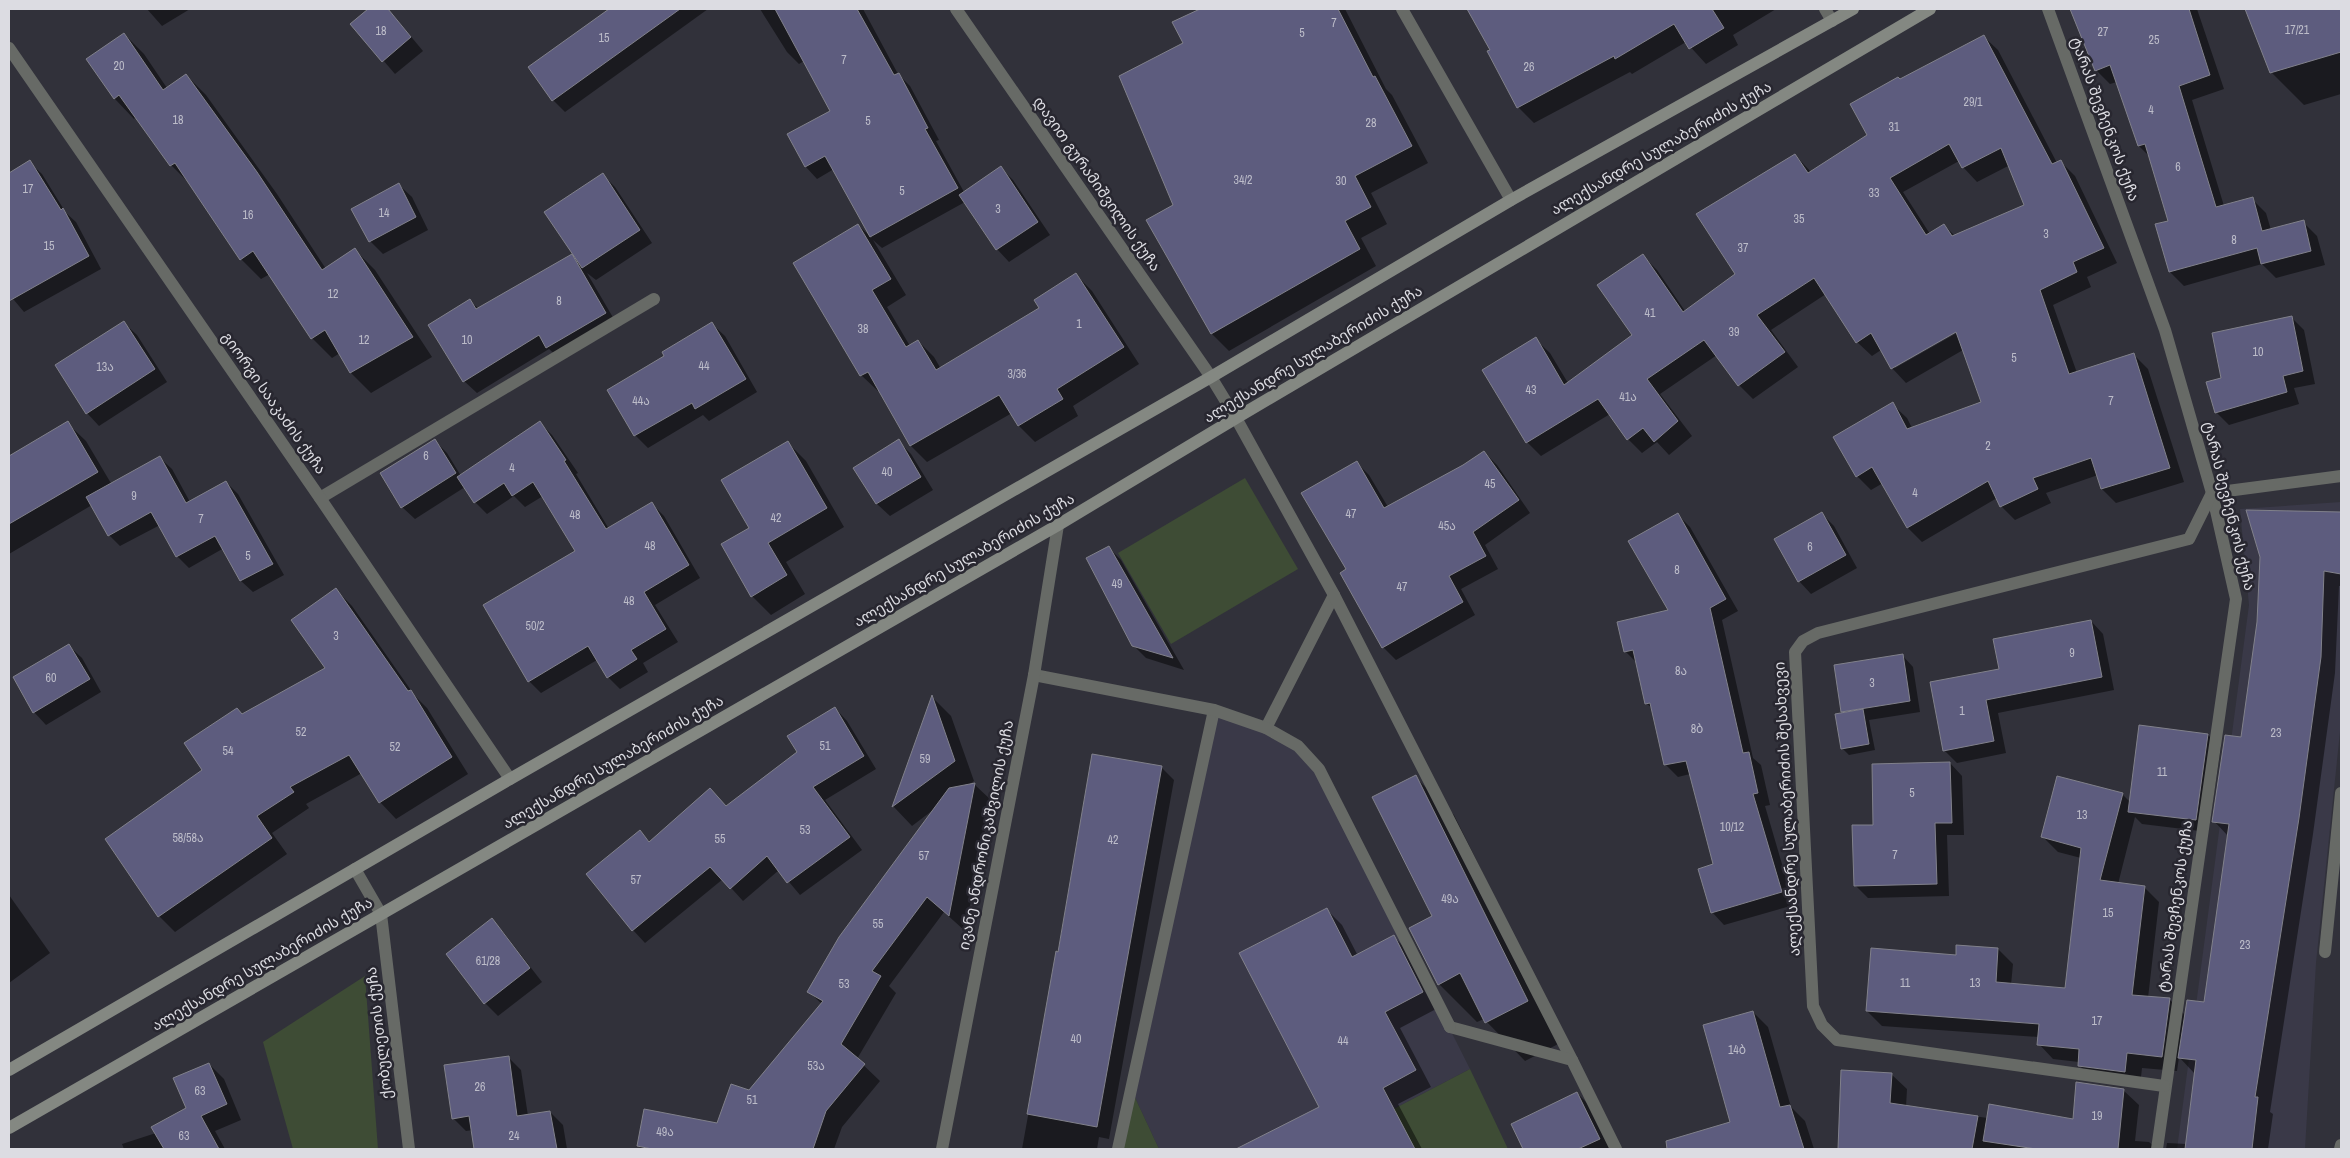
<svg xmlns="http://www.w3.org/2000/svg" width="2350" height="1158" font-family="'Archivo Narrow','Noto Sans Georgian',sans-serif">
<style>
.built{fill:#3a3948}
.green{fill:#3e4c35}
.shadow{fill:#0007;fill-rule:evenodd}
.building{fill:#5d5c7e;stroke:#81818b;fill-rule:evenodd}
.lines{fill:none;stroke-linecap:round;stroke-linejoin:round}
.lane{stroke:#676a66;stroke-width:12}
.street{stroke:#676a66;stroke-width:12}
.secondary{stroke:#848882;stroke-width:12}
.labels{text-anchor:middle;stroke-width:5;stroke-linejoin:round;paint-order:stroke}
.number-label{font-size:12px;fill:#bcbcc9}
.street-label{font-size:15px;fill:#dcdce2;stroke:#282730}
</style>
<rect width="100%" height="100%" fill="#31313a"/>
<g class="built">
<polygon points="2341,502 2341,722 2316,963 2305,1149 2177,1149 2249,605 2240,509"/>
<polygon points="1214,710 1266,728 1319,769 1470,1069 1321,1147 1322,1149 1159,1149 1131,1089"/>
</g>
<g class="green">
<polygon points="1245,478 1298,569 1171,644 1118,553"/>
<polygon points="365,976 378,1149 293,1149 263,1042"/>
<polygon points="1470,1069 1508,1149 1322,1149 1321,1147"/>
<polygon points="1131,1089 1159,1149 1118,1149"/>
</g>
<g class="shadow">
<polygon points="147,9 190,9 162,26"/>
<polygon points="370,9 388,9 423,51 395,74 352,24"/>
<polygon points="611,9 708,9 565,112 553,100 530,67"/>
<polygon points="760,9 863,9 898,74 910,86 939,140 936,141 964,192 1001,168 1013,180 1050,235 1009,262 997,249 965,202 882,248 873,240 906,295 887,307 910,346 918,341 934,357 941,369 1041,308 1076,275 1092,291 1139,364 1073,406 1078,416 1035,442 1019,426 1012,413 927,462 911,446 880,390 878,391 861,375 858,225 872,238 834,169 817,179 806,167 789,135 832,111 804,61 799,64 787,52"/>
<polygon points="1203,9 1345,9 1386,89 1392,95 1428,163 1371,193 1387,224 1361,238 1376,266 1229,351 1212,334 1147,221 1174,206 1185,44 1174,22"/>
<polygon points="1469,9 1776,9 1733,35 1738,45 1706,64 1686,42 1632,74 1630,72 1534,123 1518,107 1492,50"/>
<polygon points="2072,9 2197,9 2224,89 2192,100 2224,206 2252,199 2266,213 2271,230 2303,222 2317,236 2325,265 2276,278 2262,264 2184,286 2170,272 2170,222 2150,157 2139,146 2117,82 2110,84 2096,70"/>
<polygon points="2246,9 2341,9 2341,94 2304,105 2271,72"/>
<polygon points="124,34 144,54 167,88 186,75 206,95 277,194 326,269 355,250 375,270 432,357 371,393 351,373 340,353 332,358 312,338 270,274 261,279 241,259 191,185 171,165 136,117 134,119 115,99"/>
<path d="M1983 36 1998 50 2057 163 2060 161 2075 176 2117 263 2087 277 2091 287 2053 305 2077 373 2134 355 2148 369 2184 482 2116 503 2102 489 2098 475 2046 493 2051 503 2015 520 2001 506 1997 498 1922 542 1908 528 1883 483 1871 490 1857 476 1892 404 1907 418 1912 428 1983 403 1963 350 1906 383 1892 368 1881 350 1872 356 1857 342 1826 294 1771 330 1798 367 1753 399 1739 385 1717 355 1660 394 1692 436 1669 455 1657 442 1642 453 1628 439 1610 414 1541 456 1527 442 1535 339 1550 353 1568 383 1633 336 1643 256 1657 270 1685 311 1736 274 1795 155 1811 172 1869 136 1900 80ZM1959 161 1963 167 1977 182 2010 165 2026 206 1955 236 1944 225 1930 234 1903 192ZM1961 328 1962 330 1895 368V365Z"/>
<polygon points="29,162 42,174 66,213 76,222 101,269 24,312 9,294 9,261 11,260 9,257 9,175"/>
<polygon points="603,175 615,187 652,243 596,280 587,273 618,326 560,359 549,349 477,393 464,381 470,301 479,309 572,255 577,259"/>
<polygon points="399,185 412,197 428,230 383,254 370,241"/>
<polygon points="2291,317 2304,330 2315,384 2294,388 2299,404 2229,425 2216,412 2223,379"/>
<polygon points="124,323 137,335 167,382 99,426 87,413"/>
<polygon points="712,324 725,336 757,392 709,421 703,415 648,448 635,435 609,390 666,356"/>
<polygon points="67,423 86,441 112,485 160,458 172,469 190,502 226,482 238,494 284,575 253,592 241,581 224,548 189,568 177,556 160,525 120,546 109,535 92,505 9,554 9,457"/>
<polygon points="540,423 552,435 578,473 576,474 609,529 652,504 664,516 700,578 655,605 678,642 643,663 648,672 620,689 608,677 597,660 541,693 529,681 577,551 543,496 525,507 514,496 487,514 475,502 465,487 415,519 402,507 435,441 447,453 461,476"/>
<polygon points="898,441 911,454 933,490 890,516 877,504 855,468"/>
<polygon points="787,442 806,461 844,527 786,562 805,594 771,615 752,596 750,529"/>
<polygon points="1484,452 1497,465 1530,513 1485,545 1498,569 1461,589 1475,615 1396,660 1383,647 1347,570 1356,462 1369,475 1388,507 1464,467"/>
<polygon points="2248,511 2341,514 2341,586 2339,586 2335,673 2313,834 2270,1112 2273,1114 2268,1149 2166,1149 2167,1143 2187,1144 2195,1074 2179,1057 2177,1071 2142,1068 2140,1086 2094,1080 2079,1065 2079,1062 2053,1059 2039,1044 2039,1037 1882,1026 1867,1011 1957,956 1998,949 2013,964 2011,985 2066,990 2081,858 2058,852 2043,837 2122,794 2130,802 2208,735 2221,747 2208,832 2142,824 2135,817 2118,884 2144,887 2159,902 2148,998 2170,1000 2186,1016 2205,1003 2228,836 2214,821 2242,739 2258,623 2261,557"/>
<polygon points="1677,514 1690,527 1738,611 1722,620 1753,758 1761,765 1770,805 1765,806 1794,905 1724,925 1712,912 1714,865 1690,774 1678,777 1666,765 1654,710 1646,703 1637,663 1625,651 1669,611"/>
<polygon points="1822,514 1834,526 1857,568 1811,594 1799,581"/>
<polygon points="1108,547 1121,560 1184,670 1146,658 1133,645"/>
<polygon points="336,590 352,606 415,696 427,708 468,774 396,819 380,802 362,773 306,804 309,808 272,833 287,854 175,932 159,916 204,770 237,709 243,715 327,669"/>
<polygon points="2091,621 2103,634 2114,690 1998,713 2006,753 1957,763 1944,750 2001,670"/>
<polygon points="69,646 82,658 101,692 46,725 34,712"/>
<polygon points="1902,655 1913,667 1920,712 1869,720 1875,750 1849,755 1843,749 1837,715 1844,713 1842,711"/>
<polygon points="932,697 951,716 974,781 967,786 975,785 991,800 965,931 944,912 889,986 896,993 857,1059 880,1081 842,1127 834,1149 642,1149 638,1146 718,1125 749,1092 822,1004 809,992 933,810 912,826 893,806"/>
<polygon points="835,708 847,721 876,769 825,800 862,850 800,895 779,870 743,901 723,879 645,943 633,930 640,832 650,842 726,807 798,753"/>
<polygon points="1093,756 1161,767 1174,780 1109,1139 1099,1137 1097,1149 1022,1149"/>
<polygon points="1950,763 1962,776 1964,835 1947,835 1949,896 1868,898 1855,885 1875,826"/>
<polygon points="1415,777 1454,815 1566,1040 1525,1061 1484,1019 1477,1022 1439,984 1433,917"/>
<polygon points="9,895 50,953 9,983"/>
<polygon points="1326,909 1342,925 1358,956 1394,937 1410,953 1438,1008 1400,1028 1431,1087 1398,1104 1422,1149 1239,1149 1321,1108"/>
<polygon points="491,920 504,933 542,982 498,1016 485,1003 447,954"/>
<polygon points="1753,1012 1768,1027 1791,1107 1805,1121 1814,1149 1717,1149 1711,1129 1732,1123"/>
<polygon points="508,1057 521,1070 528,1116 550,1112 563,1125 567,1149 476,1149 473,1130 466,1131 453,1118"/>
<polygon points="209,1064 224,1079 241,1120 215,1131 225,1149 124,1149 122,1144 156,1133 188,1109"/>
<polygon points="1842,1072 1891,1074 1907,1089 1906,1107 1988,1118 2074,1120 2123,1090 2139,1105 2135,1141 2149,1142 2157,1149 1839,1149"/>
<polygon points="1577,1093 1590,1106 1610,1149 1525,1149 1513,1125"/>
</g>
<g class="building">
<polygon points="368,9 388,9 411,37 382,62 350,24"/>
<polygon points="609,9 680,9 552,101 528,67"/>
<polygon points="775,9 857,9 894,75 899,73 928,128 925,129 958,188 870,237 825,156 805,167 787,134 830,111"/>
<polygon points="1200,9 1338,9 1373,77 1375,76 1412,146 1355,176 1371,207 1345,221 1360,249 1211,334 1146,220 1173,205 1119,76 1183,43 1172,22"/>
<polygon points="1467,9 1712,9 1724,28 1689,49 1674,24 1615,59 1614,56 1517,108 1487,51 1490,50"/>
<polygon points="2070,9 2189,9 2210,75 2179,86 2216,207 2253,197 2262,231 2304,220 2311,251 2261,264 2257,248 2169,272 2155,224 2168,221 2145,144 2138,146 2110,65 2095,71"/>
<polygon points="2245,9 2341,9 2341,52 2270,73"/>
<polygon points="124,33 163,90 186,74 257,172 322,270 355,248 413,337 350,373 325,330 311,339 253,251 240,260 175,163 170,166 119,95 114,99 86,59"/>
<path d="M1984 35 2052 164 2061 160 2104 248 2073 262 2077 272 2040 290 2069 374 2134 353 2170 468 2101 489 2091 458 2033 478 2038 489 2000 507 1988 481 1907 528 1872 467 1856 477 1833 437 1893 402 1907 429 1981 402 1956 332 1891 369 1871 333 1856 343 1814 278 1757 315 1785 352 1738 386 1704 340 1647 379 1678 421 1654 442 1643 428 1627 440 1598 399 1526 443 1482 370 1536 337 1564 385 1632 335 1597 285 1643 254 1683 312 1735 274 1696 214 1795 154 1808 173 1867 135 1850 104 1898 77 1900 79ZM1949 144 1962 168 2001 148 2024 205 1952 236 1944 224 1926 235 1890 178Z"/>
<polygon points="30,160 61,210 63,208 89,256 9,301 9,173"/>
<polygon points="1001,166 1038,222 996,250 959,195"/>
<polygon points="603,173 640,230 582,268 544,212"/>
<polygon points="399,183 416,217 369,242 351,209"/>
<polygon points="858,224 891,279 872,290 906,347 918,340 936,370 1039,308 1034,300 1076,273 1124,347 1057,389 1063,399 1018,426 999,395 910,446 868,372 860,376 793,263"/>
<polygon points="572,254 606,313 546,348 539,335 463,382 428,325 470,299 476,309"/>
<polygon points="2292,316 2303,371 2283,376 2287,392 2215,413 2206,382 2221,378 2212,333"/>
<polygon points="124,321 155,369 86,414 55,365"/>
<polygon points="712,322 746,379 695,409 692,403 634,436 607,390 664,356 662,352"/>
<polygon points="68,421 98,472 9,524 9,456"/>
<polygon points="540,421 566,460 564,461 606,529 652,502 689,565 644,592 666,629 631,650 637,659 607,678 588,646 528,682 483,605 575,551 533,482 512,496 504,483 474,503 457,477"/>
<polygon points="435,439 456,473 401,508 380,473"/>
<polygon points="899,439 921,477 876,504 853,468"/>
<polygon points="788,441 827,508 768,543 787,575 751,597 721,544 749,528 721,480"/>
<polygon points="1484,451 1519,500 1473,532 1486,556 1449,576 1463,602 1382,648 1340,573 1346,569 1301,493 1357,461 1384,508 1463,465"/>
<polygon points="160,456 186,503 226,481 273,564 240,581 215,536 176,557 151,512 108,536 86,497"/>
<polygon points="2246,510 2341,512 2341,574 2324,571 2321,657 2299,818 2255,1097 2258,1097 2252,1149 2185,1149 2196,1060 2178,1058 2187,1000 2204,1002 2229,824 2212,822 2225,735 2241,737 2257,622 2260,557"/>
<polygon points="1822,512 1846,555 1798,582 1774,539"/>
<polygon points="1678,513 1726,599 1710,608 1743,753 1749,752 1758,793 1753,794 1782,892 1711,913 1698,869 1713,864 1686,761 1664,765 1650,703 1645,704 1633,650 1624,652 1617,622 1668,610 1628,541"/>
<polygon points="1109,546 1173,658 1132,646 1086,558"/>
<polygon points="336,588 408,691 411,690 452,757 379,803 349,755 290,787 294,792 257,816 272,838 158,917 105,839 202,770 184,743 237,708 242,714 325,668 291,620"/>
<polygon points="2091,620 2102,677 1986,700 1994,741 1943,751 1930,682 1999,669 1993,639"/>
<polygon points="69,644 90,679 33,713 13,677"/>
<polygon points="1903,654 1910,701 1841,712 1834,665"/>
<polygon points="932,695 955,761 892,807"/>
<polygon points="835,707 864,756 813,787 850,837 787,883 767,856 730,889 710,867 632,931 586,874 640,830 649,842 710,788 726,806 797,752 787,736"/>
<polygon points="1863,709 1869,744 1841,749 1835,714"/>
<polygon points="2139,725 2208,734 2196,820 2128,812"/>
<polygon points="1092,754 1162,766 1097,1127 1027,1114 1056,951 1058,952"/>
<polygon points="1950,762 1952,823 1935,823 1937,884 1854,886 1852,825 1873,825 1872,764"/>
<polygon points="1416,775 1528,1001 1485,1023 1460,973 1438,985 1409,928 1432,916 1372,797"/>
<polygon points="2057,776 2123,793 2100,880 2145,886 2132,995 2170,998 2162,1057 2127,1053 2125,1072 2078,1066 2079,1049 2037,1045 2039,1024 1866,1011 1871,948 1956,955 1956,945 1998,948 1996,982 2065,988 2081,848 2041,837"/>
<polygon points="975,783 949,916 927,897 872,971 881,976 841,1044 865,1064 826,1111 813,1149 652,1149 637,1146 644,1109 717,1123 731,1084 749,1090 823,1001 807,992 839,937 949,788"/>
<polygon points="1327,908 1352,957 1394,935 1423,992 1385,1012 1416,1070 1383,1088 1415,1149 1236,1149 1319,1107 1239,953"/>
<polygon points="492,918 530,968 484,1004 446,954"/>
<polygon points="1753,1011 1780,1107 1790,1105 1804,1149 1667,1149 1666,1141 1730,1122 1703,1025"/>
<polygon points="509,1056 517,1116 550,1111 557,1149 474,1149 469,1116 452,1119 444,1065"/>
<polygon points="209,1063 227,1104 201,1116 219,1149 164,1149 151,1127 186,1108 173,1078"/>
<polygon points="1841,1070 1892,1073 1890,1103 1978,1116 1972,1149 1838,1149"/>
<polygon points="2076,1082 2124,1089 2118,1149 2036,1149 1983,1141 1989,1104 2073,1119"/>
<polygon points="1577,1092 1600,1139 1578,1149 1523,1149 1511,1124"/>
</g>
<g class="lines">
<g class="lane">
<polyline points="1236,418 1334,595 1266,728"/>
<polyline points="320,498 654,299"/>
<polyline points="1334,595 1572,1060"/>
<polyline points="355,869 381,914"/>
<polyline points="2325,952 2341,793"/>
<polyline points="1450,1027 1572,1060 1616,1149"/>
<polyline points="1118,1149 1214,710"/>
<polyline points="2340,1149 2341,1145"/>
</g>
<g class="street">
<polyline points="956,9 1211,377 1236,418"/>
<polyline points="1402,9 1511,200"/>
<polyline points="1825,9 1832,21"/>
<polyline points="2048,9 2165,330 2212,493 2236,599 2157,1149"/>
<polyline points="9,48 320,498 510,779"/>
<polyline points="1034,675 1214,710 1266,728 1298,746 1319,769 1450,1027"/>
<polyline points="381,914 409,1149"/>
<polyline points="2164,1086 1837,1040 1822,1025 1813,1006 1795,652 1803,641 1818,633 2189,539 2212,493 2341,476"/>
<polyline points="942,1149 1034,675 1058,525"/>
</g>
<g class="secondary">
<polyline points="9,1070 510,779 1211,377 1511,200 1853,9"/>
<polyline points="9,1128 1058,525 1236,418 1930,9"/>
</g>
</g>
<g class="labels">
<g class="number-label">
<text x="1334" y="27">7</text>
<text x="2297" y="34">17/21</text>
<text x="381" y="35">18</text>
<text x="2103" y="36">27</text>
<text x="1302" y="37">5</text>
<text x="604" y="42">15</text>
<text x="2154" y="44">25</text>
<text x="844" y="64">7</text>
<text x="119" y="70">20</text>
<text x="1529" y="71">26</text>
<text x="1973" y="106">29/1</text>
<text x="2151" y="114">4</text>
<text x="178" y="124">18</text>
<text x="868" y="125">5</text>
<text x="1371" y="127">28</text>
<text x="1894" y="131">31</text>
<text x="2178" y="171">6</text>
<text x="1243" y="184">34/2</text>
<text x="1341" y="185">30</text>
<text x="28" y="193">17</text>
<text x="902" y="195">5</text>
<text x="1874" y="197">33</text>
<text x="998" y="213">3</text>
<text x="384" y="217">14</text>
<text x="248" y="219">16</text>
<text x="1799" y="223">35</text>
<text x="2046" y="238">3</text>
<text x="2234" y="244">8</text>
<text x="49" y="250">15</text>
<text x="1743" y="252">37</text>
<text x="333" y="298">12</text>
<text x="559" y="305">8</text>
<text x="1650" y="317">41</text>
<text x="1079" y="328">1</text>
<text x="863" y="333">38</text>
<text x="1734" y="336">39</text>
<text x="364" y="344">12</text>
<text x="467" y="344">10</text>
<text x="2258" y="356">10</text>
<text x="2014" y="362">5</text>
<text x="704" y="370">44</text>
<text x="105" y="371">13ა</text>
<text x="1017" y="378">3/36</text>
<text x="1531" y="394">43</text>
<text x="1628" y="401">41ა</text>
<text x="641" y="405">44ა</text>
<text x="2111" y="405">7</text>
<text x="1988" y="450">2</text>
<text x="426" y="460">6</text>
<text x="512" y="472">4</text>
<text x="887" y="476">40</text>
<text x="1490" y="488">45</text>
<text x="1915" y="497">4</text>
<text x="134" y="500">9</text>
<text x="1351" y="518">47</text>
<text x="575" y="519">48</text>
<text x="776" y="522">42</text>
<text x="201" y="523">7</text>
<text x="1447" y="530">45ა</text>
<text x="650" y="550">48</text>
<text x="1810" y="551">6</text>
<text x="248" y="560">5</text>
<text x="1677" y="574">8</text>
<text x="1117" y="588">49</text>
<text x="1402" y="591">47</text>
<text x="629" y="605">48</text>
<text x="535" y="630">50/2</text>
<text x="336" y="640">3</text>
<text x="2072" y="657">9</text>
<text x="1681" y="675">8ა</text>
<text x="51" y="682">60</text>
<text x="1872" y="687">3</text>
<text x="1962" y="715">1</text>
<text x="1697" y="733">8ბ</text>
<text x="301" y="736">52</text>
<text x="2276" y="737">23</text>
<text x="825" y="750">51</text>
<text x="395" y="751">52</text>
<text x="228" y="755">54</text>
<text x="925" y="763">59</text>
<text x="2162" y="776">11</text>
<text x="1912" y="797">5</text>
<text x="2082" y="819">13</text>
<text x="1732" y="831">10/12</text>
<text x="805" y="834">53</text>
<text x="188" y="842">58/58ა</text>
<text x="720" y="843">55</text>
<text x="1113" y="844">42</text>
<text x="1895" y="859">7</text>
<text x="924" y="860">57</text>
<text x="636" y="884">57</text>
<text x="1450" y="903">49ა</text>
<text x="2108" y="917">15</text>
<text x="878" y="928">55</text>
<text x="2245" y="949">23</text>
<text x="488" y="965">61/28</text>
<text x="1905" y="987">11</text>
<text x="1975" y="987">13</text>
<text x="844" y="988">53</text>
<text x="2097" y="1025">17</text>
<text x="1076" y="1043">40</text>
<text x="1343" y="1045">44</text>
<text x="1737" y="1054">14ბ</text>
<text x="816" y="1070">53ა</text>
<text x="480" y="1091">26</text>
<text x="200" y="1095">63</text>
<text x="752" y="1104">51</text>
<text x="2097" y="1120">19</text>
<text x="665" y="1136">49ა</text>
<text x="184" y="1140">63</text>
<text x="514" y="1140">24</text>
</g>
<g class="street-label">
<text transform="translate(2105 119) rotate(70)" y="5">ტარას შევჩენკოს ქუჩა</text>
<text transform="translate(1661 148) rotate(-30)" y="5">ალექსანდრე სულაბერიძის ქუჩა</text>
<text transform="translate(1097 184) rotate(55)" y="5">დავით გურამიშვილის ქუჩა</text>
<text transform="translate(1313 354) rotate(-31)" y="5">ალექსანდრე სულაბერიძის ქუჩა</text>
<text transform="translate(274 403) rotate(55)" y="5">გიორგი სააკაძის ქუჩა</text>
<text transform="translate(2229 506) rotate(76)" y="5">ტარას შევჩენკოს ქუჩა</text>
<text transform="translate(964 560) rotate(-30)" y="5">ალექსანდრე სულაბერიძის ქუჩა</text>
<text transform="translate(613 762) rotate(-30)" y="5">ალექსანდრე სულაბერიძის ქუჩა</text>
<text transform="translate(1787 809) rotate(-93)" y="5">ალექსანდრე სულაბერიძის შესახვევი</text>
<text transform="translate(986 835) rotate(-79)" y="5">ივანე ანდრონიკაშვილის ქუჩა</text>
<text transform="translate(2175 906) rotate(-82)" y="5">ტარას შევჩენკოს ქუჩა</text>
<text transform="translate(262 964) rotate(-30)" y="5">ალექსანდრე სულაბერიძის ქუჩა</text>
<text transform="translate(379 1033) rotate(-97)" y="5">ქობულეთის ქუჩა</text>
</g>
</g>
<rect width="2350" height="1158" fill="none" stroke="#dcdce2" stroke-width="20"/>
</svg>
